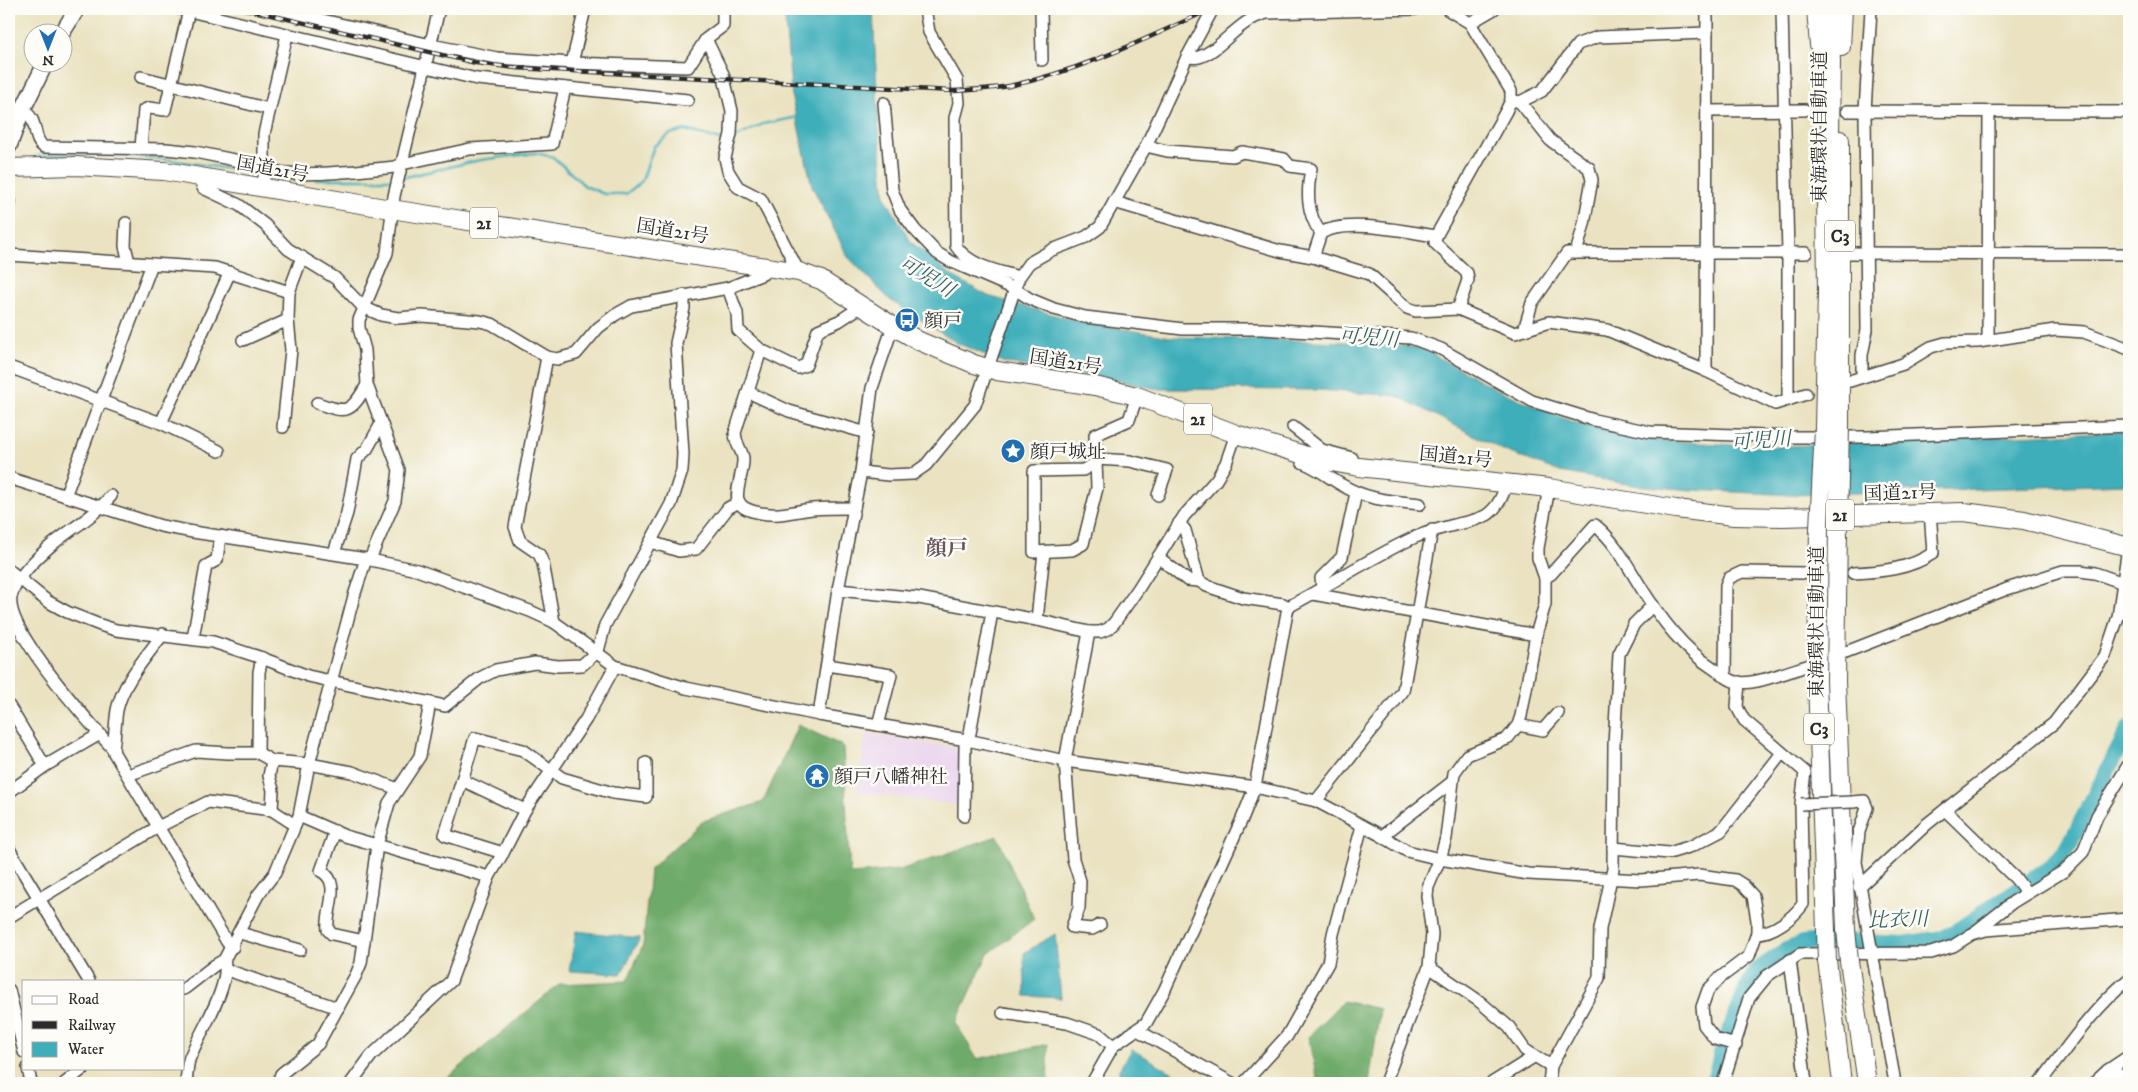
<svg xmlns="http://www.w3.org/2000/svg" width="2138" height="1092" font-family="'IM FELL DW Pica','Noto Serif JP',serif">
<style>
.built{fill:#e9d2ed}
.forest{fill:#6eaa69;stroke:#4c6a4a}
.water{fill:#3eaeba;stroke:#346c72}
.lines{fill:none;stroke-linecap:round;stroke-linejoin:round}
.stream{stroke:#3eaeba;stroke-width:2.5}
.river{stroke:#3eaeba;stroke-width:16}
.minor-tunnel{stroke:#c4bda2;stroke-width:11;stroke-dasharray:11 5.5;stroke-linecap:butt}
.minor-casing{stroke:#484641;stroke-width:14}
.major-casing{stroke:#484641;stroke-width:18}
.highway-casing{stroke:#484641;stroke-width:20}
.minor{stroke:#fff;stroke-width:11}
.major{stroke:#fff;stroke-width:15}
.highway{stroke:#fff;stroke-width:18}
.rail-casing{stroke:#2b2b2b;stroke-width:4.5}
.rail{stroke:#fdfcf7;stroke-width:2.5;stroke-dasharray:8;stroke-linecap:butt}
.minor-bridge-casing{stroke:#484641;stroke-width:14;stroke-linecap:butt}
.highway-bridge-casing{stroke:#484641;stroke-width:20;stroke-linecap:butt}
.minor-bridge{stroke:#fff;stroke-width:11}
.highway-bridge{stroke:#fff;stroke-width:18}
.labels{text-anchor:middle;stroke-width:5;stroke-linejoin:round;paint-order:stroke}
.shield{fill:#fdfcf7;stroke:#6a6a68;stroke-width:1}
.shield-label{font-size:18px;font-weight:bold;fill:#2b2b2b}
.street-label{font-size:19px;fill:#2b2b2b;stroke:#fdfcf7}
.poi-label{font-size:19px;fill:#2b2b2b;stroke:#fdfcf7;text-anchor:start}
.water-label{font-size:20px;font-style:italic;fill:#335f64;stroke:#fdfcf7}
.quarter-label{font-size:21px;font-weight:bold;fill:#69565e;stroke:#fdfcf7}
</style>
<rect width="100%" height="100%" fill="#fdfcf7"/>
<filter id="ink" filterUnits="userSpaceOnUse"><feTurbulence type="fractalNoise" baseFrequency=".02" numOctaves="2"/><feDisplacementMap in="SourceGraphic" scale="10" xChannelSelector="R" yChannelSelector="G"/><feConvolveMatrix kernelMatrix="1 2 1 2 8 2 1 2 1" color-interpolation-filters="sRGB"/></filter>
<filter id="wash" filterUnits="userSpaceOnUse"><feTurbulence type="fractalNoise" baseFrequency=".0096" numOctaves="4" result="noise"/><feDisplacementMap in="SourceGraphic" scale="20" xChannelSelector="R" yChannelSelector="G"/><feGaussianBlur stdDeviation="1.12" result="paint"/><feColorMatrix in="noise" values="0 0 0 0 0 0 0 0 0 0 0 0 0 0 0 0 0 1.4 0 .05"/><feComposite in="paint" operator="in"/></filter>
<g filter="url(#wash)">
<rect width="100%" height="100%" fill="#eae2c0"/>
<polygon class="built" points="866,733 964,749 960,805 857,792"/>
<g class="forest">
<polygon points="798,725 843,746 850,874 900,870 997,836 1034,919 988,954 956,1023 977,1059 1048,1044 1048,1083 441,1083 560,984 627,981 643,945 650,869 703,821 763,802"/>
<polygon points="1343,1001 1380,1009 1369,1083 1318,1083 1308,1037"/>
</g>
<g class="water">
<polygon points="784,9 873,9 879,131 885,197 911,242 951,275 988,296 1079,322 1172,337 1379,343 1423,349 1498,390 1572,422 1651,440 1768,447 2129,431 2129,484 1793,495 1692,490 1632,485 1560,472 1505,451 1397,396 1320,390 1158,389 1104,378 1005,363 957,343 890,300 848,257 812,186 792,99"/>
<polygon points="576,931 640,938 621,974 569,971"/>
<polygon points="1055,934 1061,998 1025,996 1024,953"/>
<polygon points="1131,1049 1191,1083 1120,1083 1119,1070"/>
</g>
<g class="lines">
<g class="stream">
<polyline points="735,138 763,124 798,117"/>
<path d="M37 156C112 149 187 161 261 175"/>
<polyline points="267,176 291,179"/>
<polyline points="401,178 480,160 536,153 553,157 585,186 604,194 626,194 642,181 654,146 670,134 685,130 724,141"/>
<polyline points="316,179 393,179"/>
<polyline points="9,185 11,178"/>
</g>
<g class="river">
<polyline points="2129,608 2129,615"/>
<polyline points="1711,1083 1715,1078 1722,1050 1746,989 1756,971 1786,950 1803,943 1828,940 1904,944 1942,938 1959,929 2050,867 2067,849 2129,728"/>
</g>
</g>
</g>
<g filter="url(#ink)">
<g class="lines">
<polyline class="minor-tunnel" points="1805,110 1847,111"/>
<defs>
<g id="minor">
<polyline points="181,9 477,79 688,100"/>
<polyline points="275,9 431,45 497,58 572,63 688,67 706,39"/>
<polyline points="723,9 723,26 706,39 723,74 732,111 731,134 725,158 728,171 738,187 761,199 799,272"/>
<path d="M925 9 929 32 957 80 959 103 955 118 956 246C969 266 998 271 1019 277"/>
<polyline points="1041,9 1042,60"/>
<polyline points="1782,9 1788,253 1788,400"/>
<polyline points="1470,23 1494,9"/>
<path d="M1187 57C1191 57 1196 58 1199 57 1222 50 1237 20 1267 13L1416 9"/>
<polyline points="572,63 585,9"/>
<polyline points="141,77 269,109"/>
<polyline points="1511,100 1520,102 1542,91 1578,44 1598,37 1707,33"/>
<polyline points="1520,102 1550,140 1589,168 1592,180 1584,224 1576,253"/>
<polyline points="884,103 892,190 900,210 915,230 937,253 950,261 1015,289 1030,299 1054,309 1085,317 1183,329 1262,329 1411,338 1441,349 1532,401 1594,420 1650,432 1793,437 1868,437 2129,426"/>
<polyline points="1708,111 1805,110"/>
<polyline points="1847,111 2129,112"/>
<path d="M9 112C12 112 18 111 21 111 40 115 31 140 44 147L166 149 195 152 264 166"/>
<path d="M1146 146 1167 151 1233 156 1242 152 1284 159 1290 166 1311 169C1307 191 1306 214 1321 233"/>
<polyline points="141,148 144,110 149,108 165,110 189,10"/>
<path d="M264 168C293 180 362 170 395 167L402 164 470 149 552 144 565 88"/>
<polyline points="200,177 203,188 239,205 265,225 288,249 335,278 363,307 381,315 398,318 422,316 480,321 492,324 547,357 557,359 576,354 598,328 615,315 631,306 728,288 763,274 769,266"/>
<polyline points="264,189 264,134 287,35"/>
<polyline points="1114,202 1280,251 1313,257 1369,274 1407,308 1416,311 1458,309 1515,333 1549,322 1607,330 1706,371 1775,404 1806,394"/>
<polyline points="9,205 10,202"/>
<polyline points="126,223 125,246 129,262"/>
<polyline points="1436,236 1435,243 1467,273 1468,280 1458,309"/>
<polyline points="1846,253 2129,254"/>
<polyline points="9,255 215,268 289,292"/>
<path d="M1313 257 1321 233C1347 218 1407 232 1436 236L1506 111 1511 100V91L1470 23 1447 9"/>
<path d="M728 288 737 313 738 330 761 350 735 433C736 447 742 449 743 458 744 471 735 490 738 500 741 507 746 509 752 511 777 518 788 512 812 509 826 508 841 508 854 508"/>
<polyline points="1524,330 1532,303 1567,253 1806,253"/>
<polyline points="243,340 288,320 289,292 302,257"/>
<polyline points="1988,340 1989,112"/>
<polyline points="761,350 798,368 806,365 818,330 839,321 862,306"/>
<polyline points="547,357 515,527 520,541 539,554 543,563 554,622"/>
<polyline points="9,367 161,423 219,451"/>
<polyline points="1706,371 1707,9"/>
<polyline points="1862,377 1862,355 1867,330 1865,111 1871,9"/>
<polyline points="1850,381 1903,364 1931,347 1945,343 1978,342 2055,330 2084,332 2129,349"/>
<polyline points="748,392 789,411 867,433"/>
<path d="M317 403C348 414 350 413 367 385"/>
<polyline points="161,423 230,272"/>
<polyline points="283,427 291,350 288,320"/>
<polyline points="1293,427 1322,450 1352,458"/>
<polyline points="1096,459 1130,461 1167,470 1158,495"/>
<path d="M1302 462C1318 468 1328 477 1342 485 1366 500 1392 501 1420 504"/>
<polyline points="1096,463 1083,470 1034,471 1034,552 1072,550 1083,544 1097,488 1095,435 1129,420 1137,396"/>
<polyline points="861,472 888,475 913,474 926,465 975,405 1019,277 1029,263 1052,250 1086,237 1100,227 1146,146 1187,57 1213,9"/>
<polyline points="9,478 161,526 193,532 366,559 417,570 530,611 554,622 615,666 686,688 819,715 967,740 1065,761 1255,787 1316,801 1382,836 1407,851 1440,859 1528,874 1641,880 1699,875 1735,880 1743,885 1753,896 1757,920 1757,933 1749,956 1721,977 1708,990 1702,1007 1704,1025 1715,1039 1736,1045"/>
<polyline points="65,496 152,264"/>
<path d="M111 496C93 518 68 530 47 549 34 561 15 579 11 597 5 631 90 723 113 749L114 753 227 942 233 947"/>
<polyline points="1179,523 1185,530 1199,581"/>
<polyline points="651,542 679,551 696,549 728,508 739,502"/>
<polyline points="334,553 347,513 357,459 367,449 381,424"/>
<polyline points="1158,557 1187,580 1199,581 1207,586 1243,598 1283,604 1288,607"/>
<polyline points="370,559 395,501 399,470 367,385 365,350 359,328 359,320 387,253 394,196 439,9"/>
<polyline points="9,570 47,601 67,612 100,625 116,630 213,642 262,658 308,676 445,706 480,678 496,670 535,663 558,666 582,665 598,651 605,625 671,504 682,471 683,454 676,343 684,308 684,295"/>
<path d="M1853 573C1879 572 1911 569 1933 553L1930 511"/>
<path d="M1545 578 1551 574 1595 525C1616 542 1628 567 1642 589 1661 619 1683 649 1713 668 1720 673 1728 680 1736 682 1755 686 1791 670 1810 665"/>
<polyline points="1322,587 1321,578 1342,557 1356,493"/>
<polyline points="838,590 919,598 1037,620 1089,632 1100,632 1108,629 1114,623 1138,589 1184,516 1216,480 1226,463 1236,434"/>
<polyline points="1313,594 1536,635"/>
<path d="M1288 607C1330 585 1368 559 1411 539 1426 532 1442 528 1458 524 1468 522 1478 520 1487 515 1497 508 1504 495 1506 483"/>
<polyline points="1037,620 1044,552"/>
<polyline points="1089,632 1065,761 1073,859 1080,881 1079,908 1072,927 1092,929 1100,925"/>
<polyline points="193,638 206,566 217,560 220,536"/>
<polyline points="1846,652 2007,589 2063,571 2080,571 2095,573 2129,585"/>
<polyline points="827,665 891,675 878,725"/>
<polyline points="1725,676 1726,585 1729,578 1742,572 1803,573"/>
<path d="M1739 682 1737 707 1744 720 1805 772 1801 804 1803 904C1793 918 1773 933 1757 933"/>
<polyline points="9,706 45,766"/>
<polyline points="819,715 838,590 861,472 872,388 893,326"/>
<polyline points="1518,725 1543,730 1558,713"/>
<path d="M113 749C115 736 115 723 117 710 123 682 146 657 163 634"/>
<polyline points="258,753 259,672 262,658"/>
<polyline points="272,761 269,776 273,790 272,810"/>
<polyline points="128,775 196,751 228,753 258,753 272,761 309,764 352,772 398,789"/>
<polyline points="462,780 525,810"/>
<polyline points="9,792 45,766 100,734"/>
<polyline points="1316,801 1403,691 1432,530"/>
<polyline points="1853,802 1864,801 1867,808 1859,832 1856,862 1895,1083"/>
<polyline points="1945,810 2016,879 2027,893"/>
<polyline points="299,816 345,836 489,877"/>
<polyline points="964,816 965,746 970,733 992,612"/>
<path d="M335 831 321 871C343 883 325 911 328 930L332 934 364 941"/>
<polyline points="1382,836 1452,782"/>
<polyline points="1613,848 1669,853 1692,846 1721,831 1782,753"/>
<polyline points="9,849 89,981"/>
<polyline points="503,853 445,835 475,738 523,750 562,778 613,793 646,797 646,763"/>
<polyline points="1859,887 1927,824 2054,723 2105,656 2118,617 2128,547"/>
<polyline points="9,917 158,827 208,802 272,810 295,825"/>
<polyline points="1976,931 2013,902 2064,871 2083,852 2097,816 2129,764"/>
<polyline points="240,933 300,950"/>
<polyline points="1790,960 1806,1083"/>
<polyline points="1429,967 1479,1001 1509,1027 1525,1050 1551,1066"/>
<polyline points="227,970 338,1008"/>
<polyline points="184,989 215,965 224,960 258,895 275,873 299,816 309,764 354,596 366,559"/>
<polyline points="9,990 24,1052"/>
<polyline points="1003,1013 1067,1023 1099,1034 1113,1046"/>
<polyline points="1137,1030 1232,1083"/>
<polyline points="28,1068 31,1083"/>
<polyline points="2108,1070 2129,1077"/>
<polyline points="65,1083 84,1068"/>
<path d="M186 1083C187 1076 187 1067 189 1060 198 1034 232 986 224 960"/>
<polyline points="278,1083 281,1074 318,1044 356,975 361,963 377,845 389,803 420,756 430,703"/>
<polyline points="351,1083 371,1056 451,981 489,877 503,853 525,810 586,719 615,666"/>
<polyline points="1092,1083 1113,1046 1146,1023 1164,991 1242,819 1255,787 1288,607"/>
<polyline points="1244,1083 1287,1036 1328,963 1333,934 1362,826"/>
<polyline points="1385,1083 1429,967 1432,934 1427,896 1428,887 1440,859 1446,838 1454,773 1467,755 1507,739 1518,725 1521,716 1536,635 1545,604 1545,578 1538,558 1538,548 1549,488"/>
<polyline points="1492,1083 1535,1056"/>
<polyline points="1549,1083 1551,1066 1599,978 1600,929 1613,869 1614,745 1619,654 1634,624 1653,605"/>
<polyline points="1723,1083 1749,998 1767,976 1800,954 1931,953 1953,946 1972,934 1986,930 2129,919"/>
<path d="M2040 1083C2068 1046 2093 1009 2129 979"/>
<polyline points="2094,1083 2108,1070 2129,1056"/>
</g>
<g id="major">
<polyline points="62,33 77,9"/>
<polyline points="9,146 22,111 46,62"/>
</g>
<g id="highway">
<polyline points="1816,9 1819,45"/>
<polyline points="1841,47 1843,9"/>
<polyline points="9,168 75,166 164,171 391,209 799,272 821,280 893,326 919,341 974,364 997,371 1095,386 1137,396 1236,434 1320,460 1359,467 1549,488 1676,509 1734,516 1782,517 1964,512 2024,520 2129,547"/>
<polyline points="1840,425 1840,140"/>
<polyline points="1824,428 1827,292 1826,190 1830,134 1831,62 1829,9"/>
<polyline points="1819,528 1817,681 1826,930"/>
<polyline points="1838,528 1836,681 1846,929"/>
<polyline points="1827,960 1842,1083"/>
<polyline points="1849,961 1867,1083"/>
</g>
</defs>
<use href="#minor" class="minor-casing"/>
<use href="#major" class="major-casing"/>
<use href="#highway" class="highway-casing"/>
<use href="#minor" class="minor"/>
<use href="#major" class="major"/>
<use href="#highway" class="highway"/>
<defs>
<path id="rail" d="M245 9 476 63 516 68 952 91C971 90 991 89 1009 86 1081 71 1145 39 1211 9"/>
</defs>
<use href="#rail" class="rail-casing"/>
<use href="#rail" class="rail"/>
<defs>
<polyline id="minor-bridge" points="1801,804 1853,802"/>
<g id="highway-bridge">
<polyline points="1819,528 1824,428"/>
<polyline points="1838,528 1840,425"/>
<polyline points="1846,929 1849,961"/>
<polyline points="1826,930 1827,960"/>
</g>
</defs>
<use href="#minor-bridge" class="minor-bridge-casing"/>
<use href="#highway-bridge" class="highway-bridge-casing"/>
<use href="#minor-bridge" class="minor-bridge"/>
<use href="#highway-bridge" class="highway-bridge"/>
</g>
</g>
<defs>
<symbol id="bus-disc" viewBox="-11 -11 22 22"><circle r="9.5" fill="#1f6fb2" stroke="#fdfcf7"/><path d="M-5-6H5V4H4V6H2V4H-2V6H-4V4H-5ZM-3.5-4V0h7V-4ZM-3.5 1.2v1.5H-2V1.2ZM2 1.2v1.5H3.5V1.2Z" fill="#fff"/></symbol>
<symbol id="sight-disc" viewBox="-11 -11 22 22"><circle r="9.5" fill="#1f6fb2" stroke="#fdfcf7"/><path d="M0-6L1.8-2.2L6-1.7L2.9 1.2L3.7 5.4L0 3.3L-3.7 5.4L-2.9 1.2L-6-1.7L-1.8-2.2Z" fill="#fff"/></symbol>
<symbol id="temple-disc" viewBox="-11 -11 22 22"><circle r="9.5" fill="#1f6fb2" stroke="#fdfcf7"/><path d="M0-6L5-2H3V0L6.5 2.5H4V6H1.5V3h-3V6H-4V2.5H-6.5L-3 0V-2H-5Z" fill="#fff"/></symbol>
</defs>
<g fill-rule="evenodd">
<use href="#bus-disc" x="893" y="306" width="28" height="28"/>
<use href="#sight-disc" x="999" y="437" width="28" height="28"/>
<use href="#temple-disc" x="803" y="762" width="28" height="28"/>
</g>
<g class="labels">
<g class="shield">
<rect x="470" y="207.5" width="28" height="31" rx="4"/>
<rect x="1825" y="220.5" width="30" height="31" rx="4"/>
<rect x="1184" y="403.5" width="28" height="31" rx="4"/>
<rect x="1826" y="499.5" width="28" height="31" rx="4"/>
<rect x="1804" y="713.5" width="30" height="31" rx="4"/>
</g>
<g class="shield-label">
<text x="484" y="229">21</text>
<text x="1840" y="242">C3</text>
<text x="1198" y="425">21</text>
<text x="1840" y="521">21</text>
<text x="1819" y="735">C3</text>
</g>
<g class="street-label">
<text transform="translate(1819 127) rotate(-90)" y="7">東海環状自動車道</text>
<text transform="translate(273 168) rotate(10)" y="7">国道21号</text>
<text transform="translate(673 230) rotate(9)" y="7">国道21号</text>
<text transform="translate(1066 361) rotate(9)" y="7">国道21号</text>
<text transform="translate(1456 456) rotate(6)" y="7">国道21号</text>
<text transform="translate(1900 492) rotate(-2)" y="7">国道21号</text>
<text transform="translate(1816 622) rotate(-90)" y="7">東海環状自動車道</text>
</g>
<g class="poi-label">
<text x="924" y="327">顔戸</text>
<text x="1030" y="458">顔戸城址</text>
<text x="834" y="783">顔戸八幡神社</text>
</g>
<g class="water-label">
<text transform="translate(927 276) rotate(31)" y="7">可児川</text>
<text transform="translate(1369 337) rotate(5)" y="7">可児川</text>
<text transform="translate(1761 440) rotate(-4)" y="7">可児川</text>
<text transform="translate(1898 919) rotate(-2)" y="7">比衣川</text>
</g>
<g class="quarter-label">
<text x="947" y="555">顔戸</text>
</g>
</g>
<rect width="2138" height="1092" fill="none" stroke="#fdfcf7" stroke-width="30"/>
<rect x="22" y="980" width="162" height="90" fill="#fdfcf7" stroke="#a9a8a5"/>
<rect x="32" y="996" width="25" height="8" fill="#ffffff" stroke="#a9a8a5"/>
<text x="68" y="1004" font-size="15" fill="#2b2b2b">Road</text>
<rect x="32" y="1021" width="25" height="8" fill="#2b2b2b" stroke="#a9a8a5"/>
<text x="68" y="1030" font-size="15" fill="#2b2b2b">Railway</text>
<rect x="32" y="1042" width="25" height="15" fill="#3eaeba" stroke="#a9a8a5"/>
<text x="68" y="1054" font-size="15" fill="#2b2b2b">Water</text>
<g transform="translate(48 48) rotate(180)"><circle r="24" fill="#fdfcf7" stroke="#a9a8a5"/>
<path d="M0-4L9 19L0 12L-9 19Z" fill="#1f6fb2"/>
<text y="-8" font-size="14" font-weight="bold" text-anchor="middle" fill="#2b2b2b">N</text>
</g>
</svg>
